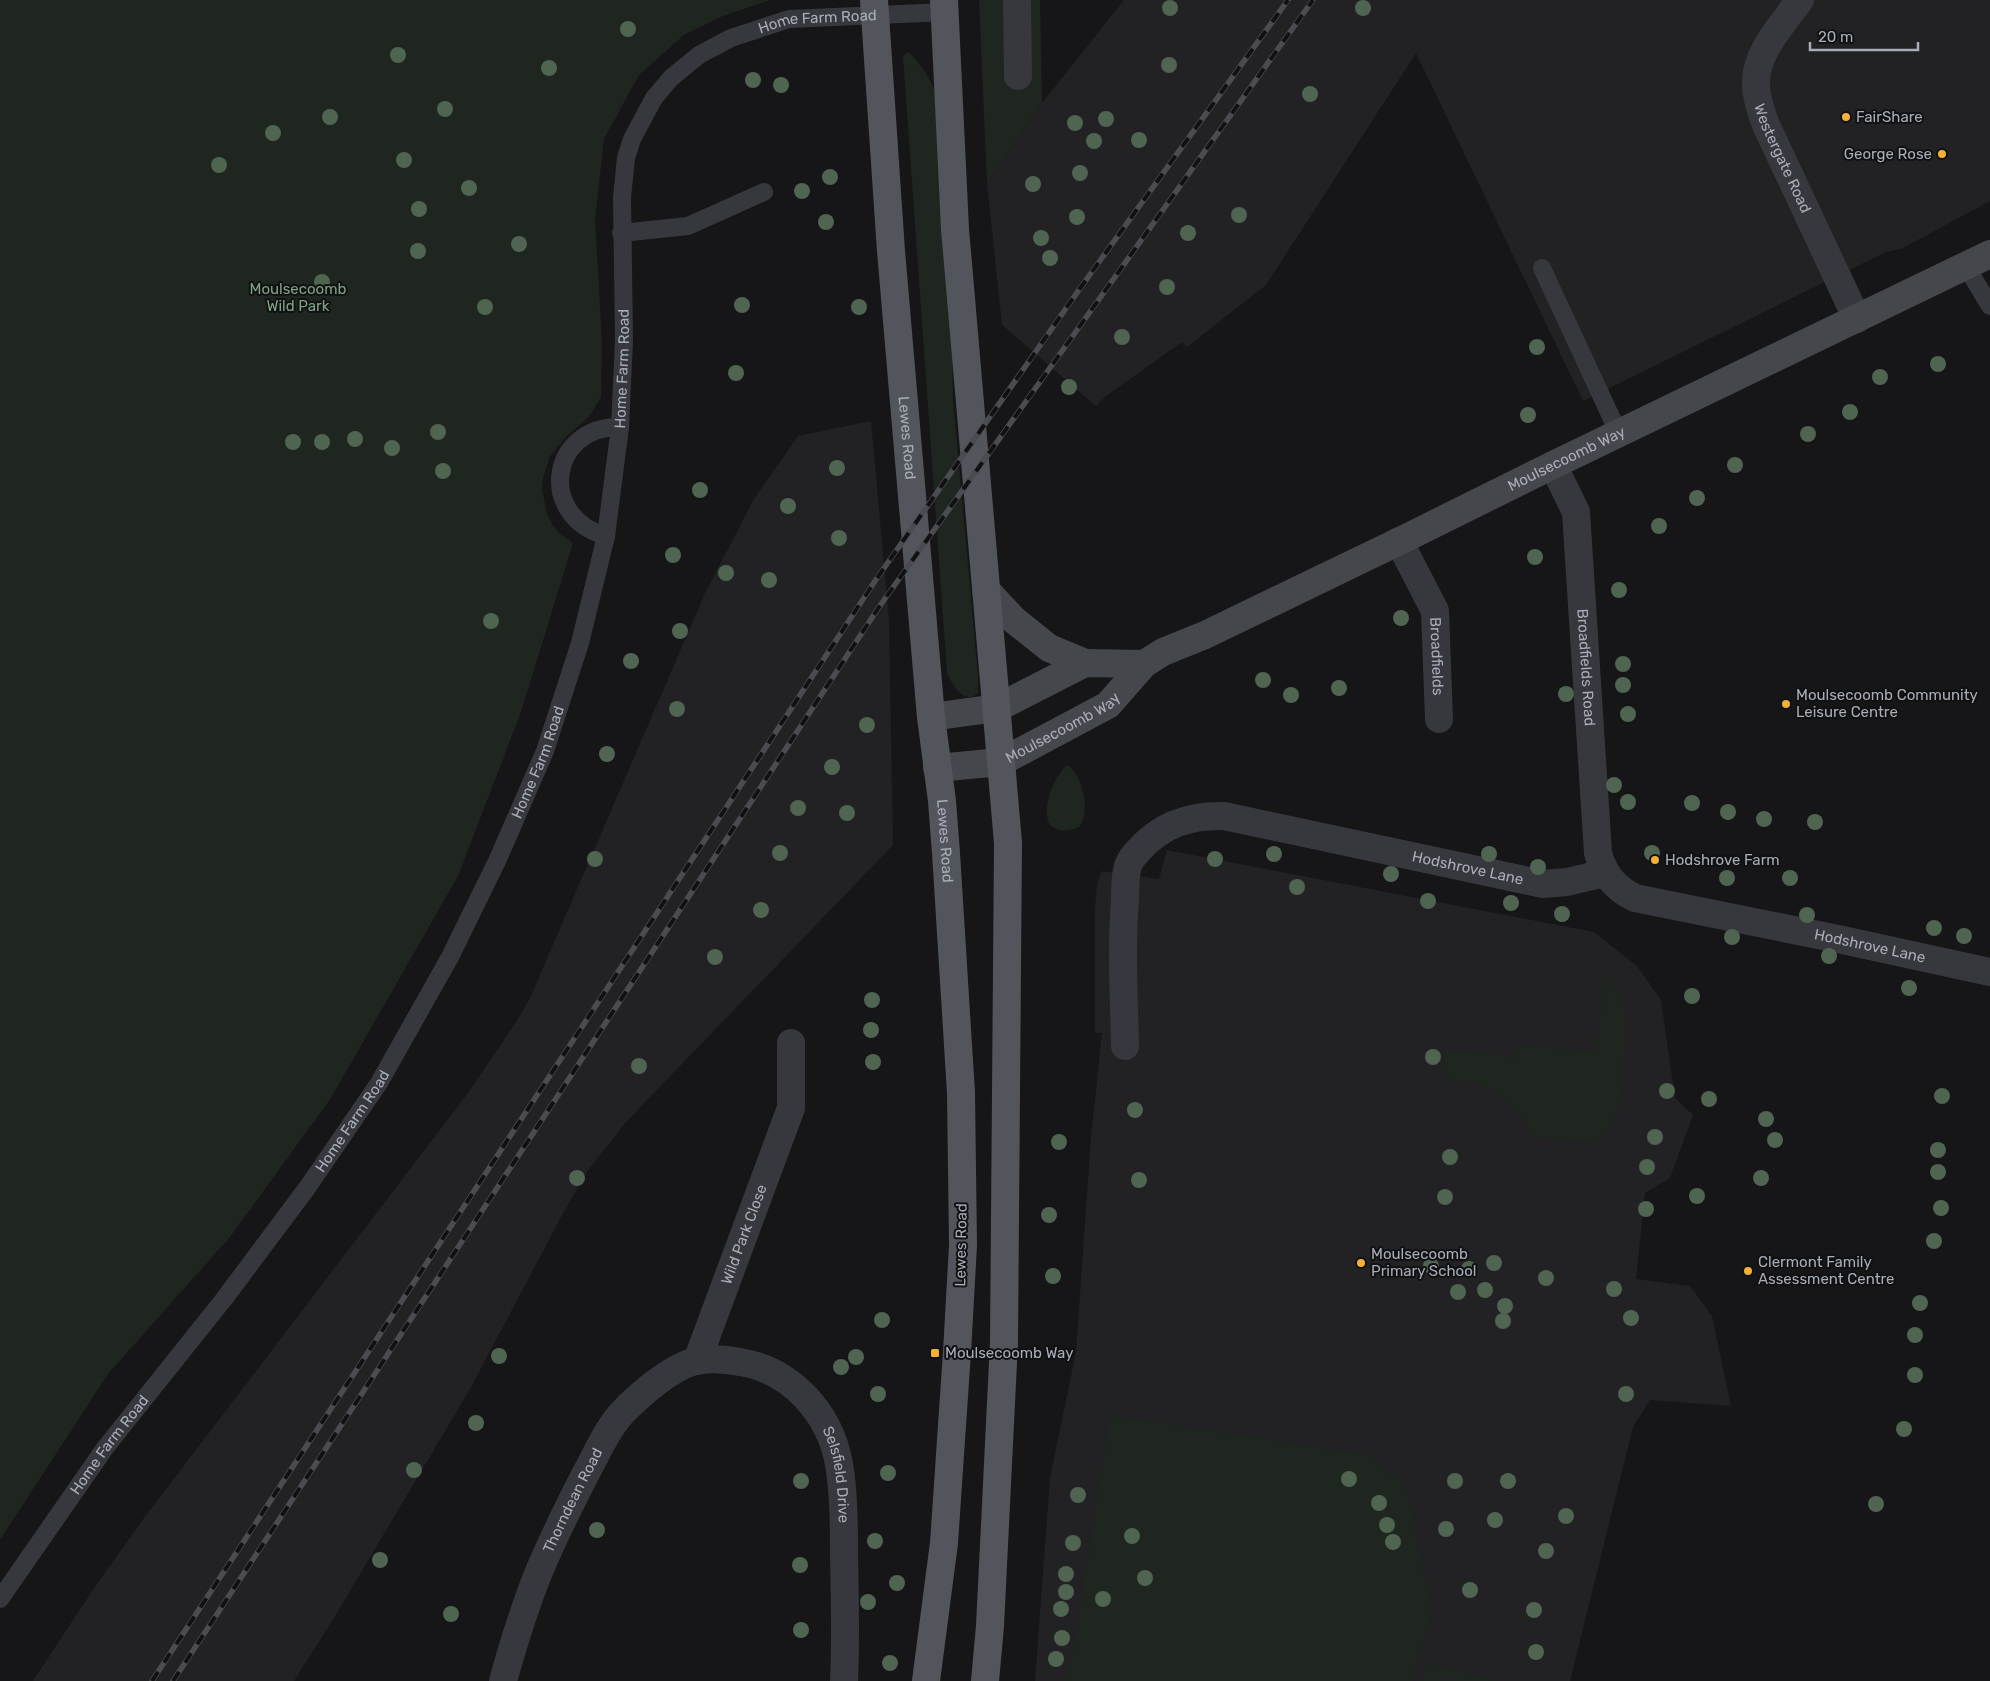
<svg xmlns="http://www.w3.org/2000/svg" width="1990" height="1681" font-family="Rubik,sans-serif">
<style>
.built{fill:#222225}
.green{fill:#1e261f}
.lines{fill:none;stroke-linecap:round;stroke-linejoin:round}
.lane{stroke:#37383d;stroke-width:18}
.street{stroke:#37383d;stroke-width:28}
.secondary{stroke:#45474d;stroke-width:28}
.primary{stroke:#53555c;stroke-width:28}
.rail-casing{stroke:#4a4c52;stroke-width:5.5}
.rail{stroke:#111113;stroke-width:4;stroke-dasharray:11;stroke-linecap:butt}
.tree{fill:#506452}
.poi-dot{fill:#f2b134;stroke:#111113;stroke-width:2}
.labels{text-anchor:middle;stroke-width:4;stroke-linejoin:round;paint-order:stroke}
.street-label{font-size:15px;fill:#a8adb8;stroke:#111113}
.poi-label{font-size:15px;fill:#a8adb8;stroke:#111113;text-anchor:start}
.park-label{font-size:15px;fill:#7fa381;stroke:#111113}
</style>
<rect width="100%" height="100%" fill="#161618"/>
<g class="built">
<polygon points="1124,0 1990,0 1990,201 1903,248 1884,253 1583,401 1416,53 1266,285 1187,347 1182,342 1106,396 1096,406 1002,325 987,183 1042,103"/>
<polygon points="871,421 889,620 893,845 626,1122 589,1169 567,1206 470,1389 334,1618 294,1681 33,1681 92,1591 144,1518 468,1093 516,1022 530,998 706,591 754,499 798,436"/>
<polygon points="1167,850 1594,932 1637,966 1661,1000 1675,1098 1693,1115 1670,1178 1645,1193 1636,1279 1690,1286 1712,1316 1731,1406 1650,1400 1633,1427 1570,1681 1035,1681 1050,1478 1076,1352 1091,1137 1102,1033 1095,1033 1095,908 1097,884 1102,871 1159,879"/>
</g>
<g class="green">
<polygon points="0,0 770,0 723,16 684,35 639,75 604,139 595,220 602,342 601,397 589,417 567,436 550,456 543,478 542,489 547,514 553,526 558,532 573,543 521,712 458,876 331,1098 230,1237 108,1374 0,1540"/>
<polygon points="979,0 1040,0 1042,103 987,183"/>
<path d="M909 52 924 70 935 90 951 283 953 400 978 676V693C964 706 952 684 947 673L903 56Z"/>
<path d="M1067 765C1083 774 1091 813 1079 827 1030 845 1046 784 1067 765Z"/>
<polygon points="1604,973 1622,996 1627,1031 1618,1115 1607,1132 1600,1138 1592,1142 1539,1137 1530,1132 1519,1113 1494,1091 1474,1082 1443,1079 1446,1050 1516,1057 1518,1045 1596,1052"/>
<polygon points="1110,1415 1369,1455 1407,1486 1432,1610 1413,1681 1068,1681"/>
<polygon points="1433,1663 1497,1681 1421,1681 1425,1666"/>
</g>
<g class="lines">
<g class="lane">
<polyline points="621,233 688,226 764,192"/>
<polyline points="1966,266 1990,306"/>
<polyline points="1542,268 1619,434"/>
<path d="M606 536C537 517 549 426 620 427"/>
<path id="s1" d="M0 1599 105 1448 224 1299 307 1188 379 1083 450 957 498 859 545 751 580 643 606 536 620 427 624 340 622 197 626 158 632 139 654 98 671 78 699 55 731 38 789 19 945 12"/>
</g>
<g class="street">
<polyline points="1017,0 1018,76"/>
<path id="s2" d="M1800 0C1783 24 1755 52 1756 84 1756 98 1761 112 1766 125L1857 319"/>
<path id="s3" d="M1553 465 1576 512 1598 853C1604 875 1615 888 1635 898L1838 939 1990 972"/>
<path id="s4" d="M1399 541 1435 611 1439 719"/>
<path id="s5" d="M1125 1046C1124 997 1121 948 1125 900 1125 890 1125 879 1127 870 1128 863 1134 855 1139 850 1162 824 1190 815 1224 816L1543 884 1567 882 1605 873"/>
<path id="s6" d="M697 1361 791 1108V1043"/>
<path id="s7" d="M503 1681C513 1645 524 1609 538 1574 552 1540 569 1506 586 1473 597 1453 606 1431 621 1414 638 1396 671 1367 696 1361 710 1358 725 1359 740 1362 791 1370 830 1413 839 1464 844 1495 844 1526 844 1557 845 1598 846 1639 844 1681"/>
</g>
<g class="secondary">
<polyline points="986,590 1014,620 1049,648 1085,663"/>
<polyline points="931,717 997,708 1085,663 1144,664"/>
<path id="s8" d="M937 768 1001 762 1108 705 1144 664 1163 652 1205 635 1408 537 1553 465 1990 254"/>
</g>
<g class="primary">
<path id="s9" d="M874 0 891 251 931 717 942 801 946 853 961 1093 963 1245 957 1352 944 1543 926 1681"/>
<polyline points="944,0 955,229 1008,843 1004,1342 990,1626 985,1681"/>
</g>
<defs>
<g id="rail">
<polyline points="152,1681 875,581 1081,287 1288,0"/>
<polyline points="173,1681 879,607 1313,0"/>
</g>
</defs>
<use href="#rail" class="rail-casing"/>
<use href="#rail" class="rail"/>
</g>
<g class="tree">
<circle cx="1170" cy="8" r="8"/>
<circle cx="1363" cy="8" r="8"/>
<circle cx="628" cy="29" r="8"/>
<circle cx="398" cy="55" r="8"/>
<circle cx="1169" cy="65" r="8"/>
<circle cx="549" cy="68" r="8"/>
<circle cx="753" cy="80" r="8"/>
<circle cx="781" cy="85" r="8"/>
<circle cx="1310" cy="94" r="8"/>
<circle cx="445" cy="109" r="8"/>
<circle cx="330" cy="117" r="8"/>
<circle cx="1106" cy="119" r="8"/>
<circle cx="1075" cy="123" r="8"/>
<circle cx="273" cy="133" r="8"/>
<circle cx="1139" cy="140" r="8"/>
<circle cx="1094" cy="141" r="8"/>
<circle cx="404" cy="160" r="8"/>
<circle cx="219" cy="165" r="8"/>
<circle cx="1080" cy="173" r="8"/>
<circle cx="830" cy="177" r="8"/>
<circle cx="1033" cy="184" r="8"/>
<circle cx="469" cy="188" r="8"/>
<circle cx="802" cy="191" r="8"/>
<circle cx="419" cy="209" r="8"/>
<circle cx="1239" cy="215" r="8"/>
<circle cx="1077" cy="217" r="8"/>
<circle cx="826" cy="222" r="8"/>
<circle cx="1188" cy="233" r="8"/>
<circle cx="1041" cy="238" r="8"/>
<circle cx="519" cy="244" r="8"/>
<circle cx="418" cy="251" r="8"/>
<circle cx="1050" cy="258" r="8"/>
<circle cx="322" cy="282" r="8"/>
<circle cx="1167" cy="287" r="8"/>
<circle cx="742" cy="305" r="8"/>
<circle cx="485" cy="307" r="8"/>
<circle cx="859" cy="307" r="8"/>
<circle cx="1122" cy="337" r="8"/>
<circle cx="1537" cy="347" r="8"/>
<circle cx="1938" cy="364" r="8"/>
<circle cx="736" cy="373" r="8"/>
<circle cx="1880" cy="377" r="8"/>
<circle cx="1069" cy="387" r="8"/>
<circle cx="1850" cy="412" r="8"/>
<circle cx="1528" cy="415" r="8"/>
<circle cx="438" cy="432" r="8"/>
<circle cx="1808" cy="434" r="8"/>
<circle cx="355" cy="439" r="8"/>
<circle cx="293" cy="442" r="8"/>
<circle cx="322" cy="442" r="8"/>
<circle cx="392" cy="448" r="8"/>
<circle cx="1735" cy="465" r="8"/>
<circle cx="837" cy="468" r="8"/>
<circle cx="443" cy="471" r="8"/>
<circle cx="700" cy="490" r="8"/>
<circle cx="1697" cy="498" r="8"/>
<circle cx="788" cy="506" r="8"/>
<circle cx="1659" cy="526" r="8"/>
<circle cx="839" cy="538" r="8"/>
<circle cx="673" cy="555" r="8"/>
<circle cx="1535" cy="557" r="8"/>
<circle cx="726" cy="573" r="8"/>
<circle cx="769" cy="580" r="8"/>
<circle cx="1619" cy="590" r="8"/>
<circle cx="1401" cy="618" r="8"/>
<circle cx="491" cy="621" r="8"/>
<circle cx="680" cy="631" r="8"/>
<circle cx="631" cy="661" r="8"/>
<circle cx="1623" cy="664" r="8"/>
<circle cx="1263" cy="680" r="8"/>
<circle cx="1623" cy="685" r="8"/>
<circle cx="1339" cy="688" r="8"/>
<circle cx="1566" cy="694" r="8"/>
<circle cx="1291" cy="695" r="8"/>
<circle cx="677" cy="709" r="8"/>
<circle cx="1628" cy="714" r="8"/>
<circle cx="867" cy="725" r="8"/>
<circle cx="607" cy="754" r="8"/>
<circle cx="832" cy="767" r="8"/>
<circle cx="1614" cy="785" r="8"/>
<circle cx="1628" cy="802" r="8"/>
<circle cx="1692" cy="803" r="8"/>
<circle cx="798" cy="808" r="8"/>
<circle cx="1728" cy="812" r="8"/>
<circle cx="847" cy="813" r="8"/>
<circle cx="1764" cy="819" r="8"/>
<circle cx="1815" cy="822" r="8"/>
<circle cx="780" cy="853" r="8"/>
<circle cx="1652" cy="853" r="8"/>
<circle cx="1274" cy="854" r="8"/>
<circle cx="1489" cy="854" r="8"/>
<circle cx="595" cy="859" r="8"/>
<circle cx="1215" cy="859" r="8"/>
<circle cx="1538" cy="867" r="8"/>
<circle cx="1391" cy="874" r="8"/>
<circle cx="1727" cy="878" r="8"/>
<circle cx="1790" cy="878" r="8"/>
<circle cx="1297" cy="887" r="8"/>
<circle cx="1428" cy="901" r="8"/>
<circle cx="1511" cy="903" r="8"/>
<circle cx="761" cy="910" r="8"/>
<circle cx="1562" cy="914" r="8"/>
<circle cx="1807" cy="915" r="8"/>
<circle cx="1934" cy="928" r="8"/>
<circle cx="1964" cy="936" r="8"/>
<circle cx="1732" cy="937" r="8"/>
<circle cx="1829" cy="956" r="8"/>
<circle cx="715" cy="957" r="8"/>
<circle cx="1909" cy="988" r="8"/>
<circle cx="1692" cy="996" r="8"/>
<circle cx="872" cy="1000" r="8"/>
<circle cx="871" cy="1030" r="8"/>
<circle cx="1433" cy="1057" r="8"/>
<circle cx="873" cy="1062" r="8"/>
<circle cx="639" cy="1066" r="8"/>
<circle cx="1667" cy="1091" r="8"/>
<circle cx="1942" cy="1096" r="8"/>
<circle cx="1709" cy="1099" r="8"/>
<circle cx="1135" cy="1110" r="8"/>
<circle cx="1766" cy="1119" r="8"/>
<circle cx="1655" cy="1137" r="8"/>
<circle cx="1775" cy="1140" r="8"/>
<circle cx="1059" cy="1142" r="8"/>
<circle cx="1938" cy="1150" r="8"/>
<circle cx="1450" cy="1157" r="8"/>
<circle cx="1647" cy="1167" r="8"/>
<circle cx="1938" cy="1172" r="8"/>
<circle cx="577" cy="1178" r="8"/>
<circle cx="1761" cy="1178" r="8"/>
<circle cx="1139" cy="1180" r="8"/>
<circle cx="1697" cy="1196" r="8"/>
<circle cx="1445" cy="1197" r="8"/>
<circle cx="1941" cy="1208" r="8"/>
<circle cx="1646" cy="1209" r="8"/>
<circle cx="1049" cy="1215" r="8"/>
<circle cx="1934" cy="1241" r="8"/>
<circle cx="1494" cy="1263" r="8"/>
<circle cx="1431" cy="1266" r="8"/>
<circle cx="1469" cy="1269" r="8"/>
<circle cx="1053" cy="1276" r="8"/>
<circle cx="1546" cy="1278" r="8"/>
<circle cx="1614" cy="1289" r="8"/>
<circle cx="1485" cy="1290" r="8"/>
<circle cx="1458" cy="1292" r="8"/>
<circle cx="1920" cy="1303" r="8"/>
<circle cx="1505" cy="1306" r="8"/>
<circle cx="1631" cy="1318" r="8"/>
<circle cx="882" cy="1320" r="8"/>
<circle cx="1503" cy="1321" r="8"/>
<circle cx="1915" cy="1335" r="8"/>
<circle cx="499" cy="1356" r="8"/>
<circle cx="856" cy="1357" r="8"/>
<circle cx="841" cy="1367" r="8"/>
<circle cx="1915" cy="1375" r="8"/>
<circle cx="878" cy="1394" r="8"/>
<circle cx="1626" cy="1394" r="8"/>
<circle cx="476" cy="1423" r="8"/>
<circle cx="1904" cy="1429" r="8"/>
<circle cx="414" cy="1470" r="8"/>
<circle cx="888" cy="1473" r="8"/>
<circle cx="1349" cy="1479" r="8"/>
<circle cx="801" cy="1481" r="8"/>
<circle cx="1455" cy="1481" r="8"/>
<circle cx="1508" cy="1481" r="8"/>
<circle cx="1078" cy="1495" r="8"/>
<circle cx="1379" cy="1503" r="8"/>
<circle cx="1876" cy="1504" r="8"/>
<circle cx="1566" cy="1516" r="8"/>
<circle cx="1495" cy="1520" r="8"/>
<circle cx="1387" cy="1525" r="8"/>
<circle cx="1446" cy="1529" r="8"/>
<circle cx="597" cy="1530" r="8"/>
<circle cx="1132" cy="1536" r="8"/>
<circle cx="875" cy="1541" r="8"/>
<circle cx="1393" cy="1542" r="8"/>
<circle cx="1073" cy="1543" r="8"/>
<circle cx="1546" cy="1551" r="8"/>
<circle cx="380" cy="1560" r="8"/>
<circle cx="800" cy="1565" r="8"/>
<circle cx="1066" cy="1574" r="8"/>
<circle cx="1145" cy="1578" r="8"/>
<circle cx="897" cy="1583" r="8"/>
<circle cx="1470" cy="1590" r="8"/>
<circle cx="1066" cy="1592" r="8"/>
<circle cx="1103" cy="1599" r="8"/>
<circle cx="868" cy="1602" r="8"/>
<circle cx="1061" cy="1609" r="8"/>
<circle cx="1534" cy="1610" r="8"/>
<circle cx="451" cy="1614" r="8"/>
<circle cx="801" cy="1630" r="8"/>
<circle cx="1062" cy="1638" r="8"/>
<circle cx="1536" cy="1652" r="8"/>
<circle cx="1056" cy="1659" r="8"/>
<circle cx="890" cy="1663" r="8"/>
</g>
<g class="poi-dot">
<circle cx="1846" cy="117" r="5"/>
<circle cx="1942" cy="154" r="5"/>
<circle cx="1786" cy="704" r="5"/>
<circle cx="1655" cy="860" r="5"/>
<circle cx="1361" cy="1263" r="5"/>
<circle cx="1748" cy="1271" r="5"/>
<rect x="930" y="1348" width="10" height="10" rx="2.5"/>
</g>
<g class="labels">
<g class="street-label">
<text dy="5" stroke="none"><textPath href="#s1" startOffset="1869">Home Farm Road</textPath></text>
<text dy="5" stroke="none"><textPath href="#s2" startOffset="176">Westergate Road</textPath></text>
<text dy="5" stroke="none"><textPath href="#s1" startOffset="1404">Home Farm Road</textPath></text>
<text dy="5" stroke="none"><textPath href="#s9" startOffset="439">Lewes Road</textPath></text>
<text dy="5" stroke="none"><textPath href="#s8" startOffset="710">Moulsecoomb Way</textPath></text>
<text dy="5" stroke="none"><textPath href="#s4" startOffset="124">Broadfields</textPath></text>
<text dy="5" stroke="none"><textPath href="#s3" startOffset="208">Broadfields Road</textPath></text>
<text dy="5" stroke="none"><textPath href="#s8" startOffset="135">Moulsecoomb Way</textPath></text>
<text dy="5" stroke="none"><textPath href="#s1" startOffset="999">Home Farm Road</textPath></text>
<text dy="5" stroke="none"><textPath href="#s9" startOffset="844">Lewes Road</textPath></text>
<text dy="5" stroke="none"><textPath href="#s5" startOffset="544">Hodshrove Lane</textPath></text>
<text dy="5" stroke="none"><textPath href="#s3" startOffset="694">Hodshrove Lane</textPath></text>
<text dy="5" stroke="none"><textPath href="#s1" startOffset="594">Home Farm Road</textPath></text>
<text dy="5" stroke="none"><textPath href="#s6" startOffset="135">Wild Park Close</textPath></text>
<text transform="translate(961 1245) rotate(-89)" y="5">Lewes Road</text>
<text dy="5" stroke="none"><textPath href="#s1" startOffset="189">Home Farm Road</textPath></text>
<text dy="5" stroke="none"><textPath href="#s7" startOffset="592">Selsfield Drive</textPath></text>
<text dy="5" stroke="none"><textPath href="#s7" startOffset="194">Thorndean Road</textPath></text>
</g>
<g class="poi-label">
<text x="1856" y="122">FairShare</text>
<text x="1932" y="159" text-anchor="end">George Rose</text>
<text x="1796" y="700">Moulsecoomb Community<tspan x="1796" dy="17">Leisure Centre</tspan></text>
<text x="1665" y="865">Hodshrove Farm</text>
<text x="1371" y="1259">Moulsecoomb<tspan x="1371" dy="17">Primary School</tspan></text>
<text x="1758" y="1267">Clermont Family<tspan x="1758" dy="17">Assessment Centre</tspan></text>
<text x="945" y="1358">Moulsecoomb Way</text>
</g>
<g class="park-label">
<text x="298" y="294">Moulsecoomb<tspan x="298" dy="17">Wild Park</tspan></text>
</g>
</g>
<path d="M1810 42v8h108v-8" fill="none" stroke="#a8adb8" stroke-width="2.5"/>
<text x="1818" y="42" font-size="15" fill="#a8adb8" stroke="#111113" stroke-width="4" paint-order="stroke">20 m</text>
</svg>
